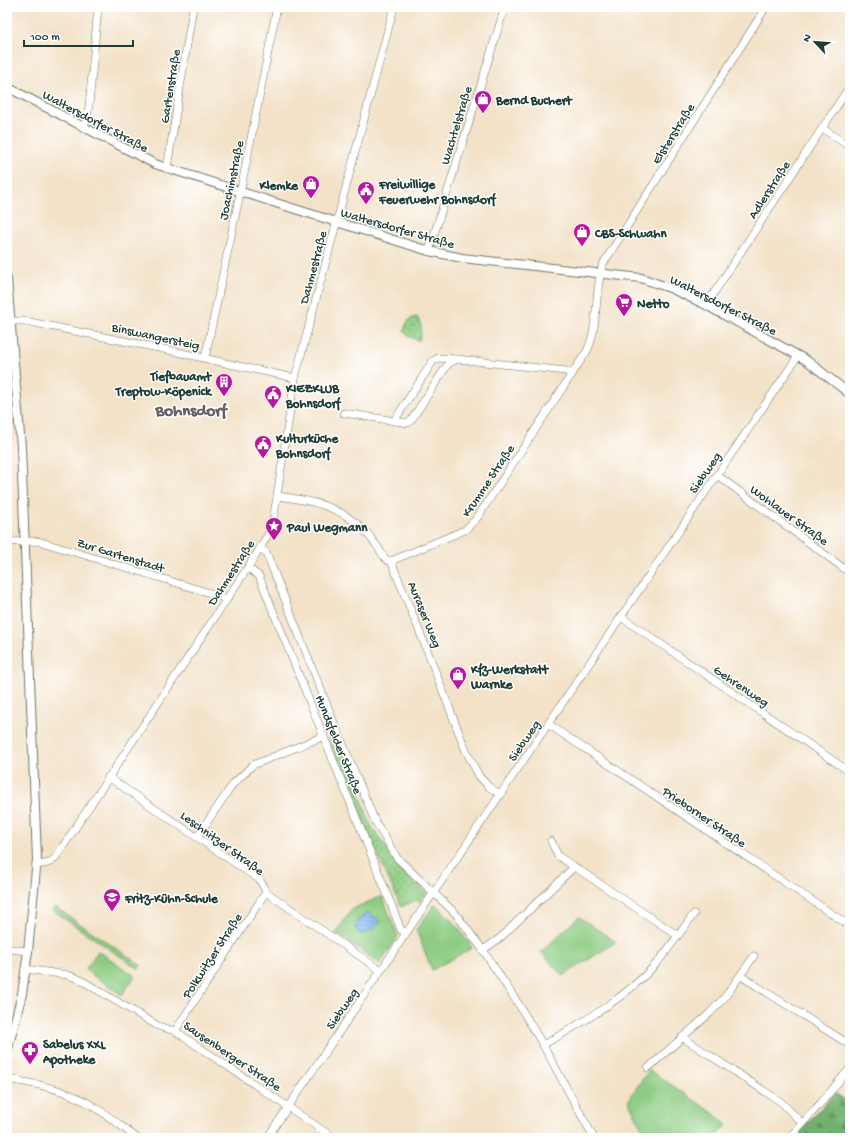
<svg xmlns="http://www.w3.org/2000/svg" width="857" height="1145" font-family="'Gochi Hand',sans-serif">
<style>
.grass{fill:#8dcc82;stroke:#56845b}
.forest{fill:url(#forest-firs);stroke:#487652}
.park{fill:url(#park-dots);stroke:#56845b}
.water{fill:url(#water-rules);stroke:#4e7990}
.lines{fill:none;stroke-linecap:round;stroke-linejoin:round}
.minor-casing{stroke:#697768;stroke-width:8}
.tertiary-casing{stroke:#697768;stroke-width:10}
.minor{stroke:#fff;stroke-width:7}
.tertiary{stroke:#fff;stroke-width:8}
.labels{text-anchor:middle;stroke-width:3;stroke-linejoin:round;paint-order:stroke}
.street-label{font-size:13px;fill:#1f3d34;stroke:#fff}
.poi-label{font-size:13px;font-weight:bold;fill:#1f3d34;stroke:#fff;text-anchor:start}
.district-label{font-size:17px;font-weight:bold;fill:#675f66;stroke:#fff}
</style>
<defs>
<pattern id="forest-firs" width="22" height="20" patternUnits="userSpaceOnUse"><rect width="22" height="20" fill="#72b070"/><path d="M5 1l3.5 6h-7zM16 11l3.5 6h-7z" fill="#5d905d"/></pattern>
<pattern id="park-dots" width="8" height="8" patternUnits="userSpaceOnUse"><rect width="8" height="8" fill="#8dcc82"/><path d="M2 2h.1M6 6h.1" fill="none" stroke="#73a76b" stroke-width="1.8" stroke-linecap="round"/></pattern>
<pattern id="water-rules" width="6" height="5" patternUnits="userSpaceOnUse"><rect width="6" height="5" fill="#7cb5ed"/><path d="M0 2.5h6" fill="none" stroke="#6594c1"/></pattern>
</defs>
<rect width="100%" height="100%" fill="#fff"/>
<filter id="ink" filterUnits="userSpaceOnUse"><feTurbulence type="fractalNoise" baseFrequency=".025" numOctaves="2"/><feDisplacementMap in="SourceGraphic" scale="8" xChannelSelector="R" yChannelSelector="G"/><feConvolveMatrix kernelMatrix="1 2 1 2 8 2 1 2 1" color-interpolation-filters="sRGB"/></filter>
<filter id="wash" filterUnits="userSpaceOnUse"><feTurbulence type="fractalNoise" baseFrequency=".012" numOctaves="4" result="noise"/><feDisplacementMap in="SourceGraphic" scale="16" xChannelSelector="R" yChannelSelector="G"/><feGaussianBlur stdDeviation="0.9" result="paint"/><feColorMatrix in="noise" values="0 0 0 0 0 0 0 0 0 0 0 0 0 0 0 0 0 1.4 0 .05"/><feComposite in="paint" operator="in"/></filter>
<g filter="url(#wash)">
<rect width="100%" height="100%" fill="#f3e2c8"/>
<g class="grass">
<polygon points="332,722 372,827 367,830 323,725"/>
<polygon points="382,896 398,936 380,964 336,933 352,909"/>
<path d="M435 904C450 916 461 931 472 948L432 970 416 930Z"/>
<polygon points="55,907 141,965 139,969 52,910"/>
<polygon points="579,917 616,942 563,976 541,952"/>
<polygon points="98,951 135,976 122,995 85,970"/>
<polygon points="649,1070 709,1110 728,1125 714,1137 711,1134 705,1138 647,1138 628,1100"/>
</g>
<polygon class="forest" points="835,1093 850,1104 850,1138 798,1138 807,1123"/>
<g class="park">
<path d="M417 317C423 326 422 331 419 341L408 336 404 331C406 323 408 318 417 317Z"/>
<polygon points="372,827 394,858 427,893 420,902 417,900 401,907 367,830"/>
</g>
<polygon class="water" points="368,912 381,922 372,930 362,934 359,933 355,928 358,920"/>
</g>
<g filter="url(#ink)">
<g class="lines">
<defs>
<g id="minor">
<polyline points="83,127 86,121 89,106 98,7"/>
<polyline points="822,128 850,147"/>
<polyline points="167,169 193,7"/>
<polyline points="429,251 505,7"/>
<polyline points="706,305 850,86"/>
<polyline points="11,321 25,321 173,351 234,365 295,378"/>
<polyline points="205,358 242,184 277,7"/>
<polyline points="344,413 408,423 412,419 448,364 457,359 566,371 572,375"/>
<polyline points="394,421 433,361 438,358 457,359"/>
<polyline points="717,475 850,573"/>
<path d="M277 496C310 500 340 506 364 530 369 535 373 541 377 546 381 552 383 557 388 561H391"/>
<polyline points="7,542 38,541 220,596 226,601"/>
<polyline points="260,548 266,552 333,720 375,821 397,858 455,913 483,950 519,1005 543,1045 594,1138"/>
<path d="M391 561 465 530 477 518 587 351C599 327 594 291 603 264L766 7"/>
<polyline points="391,561 427,650 466,751 479,776 489,787 501,795"/>
<polyline points="248,568 259,576 387,894 401,930 406,933"/>
<polyline points="621,617 850,772"/>
<polyline points="548,724 850,926"/>
<polyline points="108,777 260,880 266,892 380,970"/>
<polyline points="197,837 233,784 253,765 324,736"/>
<polyline points="551,841 558,856 677,935"/>
<path d="M36 865C46 864 50 864 56 857L256 555 270 531 273 522 295 378 394 7"/>
<polyline points="7,949 28,951"/>
<polyline points="483,950 500,938 574,867"/>
<polyline points="25,969 68,975 79,979 158,1026 175,1031 334,1138"/>
<polyline points="741,976 850,1045"/>
<polyline points="175,1031 266,892"/>
<polyline points="682,1037 781,1102 802,1123"/>
<path d="M543 1045C583 1022 623 1000 655 965 669 949 681 931 694 914"/>
<polyline points="648,1068 710,1013 725,997 754,956"/>
<path d="M7 1079C31 1083 56 1087 78 1098 100 1108 118 1124 137 1138"/>
<polyline points="267,1138 798,356"/>
<polyline points="789,1138 820,1104 850,1068"/>
</g>
<g id="tertiary">
<polyline points="7,87 155,164 276,203 429,251 462,258 641,278 670,288 706,305 806,360 850,394"/>
<polyline points="7,279 21,447 37,859 28,951 22,994 7,1052"/>
</g>
</defs>
<use href="#minor" class="minor-casing"/>
<use href="#tertiary" class="tertiary-casing"/>
<use href="#minor" class="minor"/>
<use href="#tertiary" class="tertiary"/>
</g>
</g>
<defs>
<symbol id="shop-pin" viewBox="-11 -11 22 30"><path d="M0 17L-7.5 6A9.5 9.5 0 1 1 7.5 6Z" fill="#b5179e" stroke="#fff"/><path d="M-5-2.5h2.3a2.7 3.5 0 0 1 5.4 0H5L5.5 6h-11ZM-1.5-2.5h3a1.5 2.3 0 0 0-3 0Z" fill="#fff"/></symbol>
<symbol id="civic-pin" viewBox="-11 -11 22 30"><path d="M0 17L-7.5 6A9.5 9.5 0 1 1 7.5 6Z" fill="#b5179e" stroke="#fff"/><path d="M-.6-6.5H3V-4.5H.6V-3L4-1V1h2V6H-6V1h2V-1L-.6-3ZM-1.2 2.5V6h2.4V2.5Z" fill="#fff"/></symbol>
<symbol id="supermarket-pin" viewBox="-11 -11 22 30"><path d="M0 17L-7.5 6A9.5 9.5 0 1 1 7.5 6Z" fill="#b5179e" stroke="#fff"/><path d="M-6-5.5h2.5l.6 2H6L4.5 2H-2.5L-4.4-4H-6ZM-1.5 3.2a1.3 1.3 0 1 0 .1 0ZM3 3.2a1.3 1.3 0 1 0 .1 0Z" fill="#fff"/></symbol>
<symbol id="building-pin" viewBox="-11 -11 22 30"><path d="M0 17L-7.5 6A9.5 9.5 0 1 1 7.5 6Z" fill="#b5179e" stroke="#fff"/><path d="M-4-6H4V6H1V3H-1V6H-4ZM-2.5-4.3h1.7v1.8h-1.7ZM.8-4.3h1.7v1.8H.8ZM-2.5-1h1.7V.8h-1.7ZM.8-1h1.7V.8H.8Z" fill="#fff"/></symbol>
<symbol id="sight-pin" viewBox="-11 -11 22 30"><path d="M0 17L-7.5 6A9.5 9.5 0 1 1 7.5 6Z" fill="#b5179e" stroke="#fff"/><path d="M0-6L1.8-2.2L6-1.7L2.9 1.2L3.7 5.4L0 3.3L-3.7 5.4L-2.9 1.2L-6-1.7L-1.8-2.2Z" fill="#fff"/></symbol>
<symbol id="school-pin" viewBox="-11 -11 22 30"><path d="M0 17L-7.5 6A9.5 9.5 0 1 1 7.5 6Z" fill="#b5179e" stroke="#fff"/><path d="M0-5L7-2L0 1L-7-2ZM-4 1L0 2.5L4 1V4Q0 6-4 4Z" fill="#fff"/></symbol>
<symbol id="pharmacy-pin" viewBox="-11 -11 22 30"><path d="M0 17L-7.5 6A9.5 9.5 0 1 1 7.5 6Z" fill="#b5179e" stroke="#fff"/><path d="M-2-6h4v4h4v4h-4v4h-4v-4h-4v-4h4Z" fill="#fff"/></symbol>
</defs>
<g fill-rule="evenodd">
<use href="#shop-pin" x="473" y="89" width="20" height="27"/>
<use href="#shop-pin" x="301" y="174" width="20" height="27"/>
<use href="#civic-pin" x="356" y="180" width="20" height="27"/>
<use href="#shop-pin" x="572" y="222" width="20" height="27"/>
<use href="#supermarket-pin" x="614" y="292" width="20" height="27"/>
<use href="#building-pin" x="214" y="372" width="20" height="27"/>
<use href="#civic-pin" x="263" y="384" width="20" height="27"/>
<use href="#civic-pin" x="253" y="434" width="20" height="27"/>
<use href="#sight-pin" x="264" y="516" width="20" height="27"/>
<use href="#shop-pin" x="448" y="665" width="20" height="27"/>
<use href="#school-pin" x="102" y="887" width="20" height="27"/>
<use href="#pharmacy-pin" x="20" y="1040" width="20" height="27"/>
</g>
<g class="labels">
<g class="street-label">
<text transform="translate(169 86) rotate(-81)" y="5">Gartenstraße</text>
<text transform="translate(96 120) rotate(28)" y="5">Waltersdorfer Straße</text>
<text transform="translate(455 125) rotate(-73)" y="5">Wachtelstraße</text>
<text transform="translate(672 133) rotate(-58)" y="5">Elsterstraße</text>
<text transform="translate(230 180) rotate(-78)" y="5">Joachimstraße</text>
<text transform="translate(768 189) rotate(-57)" y="5">Adlerstraße</text>
<text transform="translate(398 227) rotate(16)" y="5">Waltersdorfer Straße</text>
<text transform="translate(312 267) rotate(-75)" y="5">Dahmestraße</text>
<text transform="translate(724 304) rotate(27)" y="5">Waltersdorfer Straße</text>
<text transform="translate(156 335) rotate(12)" y="5">Binswangersteig</text>
<text transform="translate(704 472) rotate(-56)" y="5">Siebweg</text>
<text transform="translate(487 480) rotate(-56)" y="5">Krumme Straße</text>
<text transform="translate(790 514) rotate(36)" y="5">Wohlauer Straße</text>
<text transform="translate(121 554) rotate(17)" y="5">Zur Gartenstadt</text>
<text transform="translate(230 572) rotate(-57)" y="5">Dahmestraße</text>
<text transform="translate(426 614) rotate(68)" y="5">Auraser Weg</text>
<text transform="translate(742 685) rotate(34)" y="5">Gehrenweg</text>
<text transform="translate(523 740) rotate(-56)" y="5">Siebweg</text>
<text transform="translate(340 744) rotate(68)" y="5">Hundsfelder Straße</text>
<text transform="translate(705 816) rotate(34)" y="5">Prieborner Straße</text>
<text transform="translate(223 842) rotate(36)" y="5">Leschnitzer Straße</text>
<text transform="translate(211 955) rotate(-57)" y="5">Polkwitzer Straße</text>
<text transform="translate(341 1008) rotate(-56)" y="5">Siebweg</text>
<text transform="translate(233 1055) rotate(34)" y="5">Sausenberger Straße</text>
</g>
<g class="poi-label">
<text x="496" y="104">Bernd Buchert</text>
<text x="379" y="188">Freiwillige<tspan x="379" dy="15">Feuerwehr Bohnsdorf</tspan></text>
<text x="298" y="189" text-anchor="end">Klemke</text>
<text x="595" y="237">CBS-Schwahn</text>
<text x="637" y="307">Netto</text>
<text x="211" y="380" text-anchor="end">Tiefbauamt<tspan x="211" dy="15">Treptow-Köpenick</tspan></text>
<text x="286" y="392">KIEZKLUB<tspan x="286" dy="15">Bohnsdorf</tspan></text>
<text x="276" y="442">Kulturküche<tspan x="276" dy="15">Bohnsdorf</tspan></text>
<text x="287" y="531">Paul Wegmann</text>
<text x="471" y="673">Kfz-Werkstatt<tspan x="471" dy="15">Warnke</tspan></text>
<text x="125" y="902">Fritz-Kühn-Schule</text>
<text x="43" y="1048">Sabelus XXL<tspan x="43" dy="15">Apotheke</tspan></text>
</g>
<g class="district-label">
<text x="191" y="415">Bohnsdorf</text>
</g>
</g>
<rect width="857" height="1145" fill="none" stroke="#fff" stroke-width="24"/>
<g transform="translate(815 42) rotate(296)" stroke="#ffffff" stroke-width="3" paint-order="stroke">
<path d="M0-3L7 15L0 10L-7 15Z" fill="#1f3d34"/>
<text y="-6" font-size="11" font-weight="bold" text-anchor="middle" fill="#1f3d34">N</text>
</g>
<path d="M24 40v6h109v-6" fill="none" stroke="#1f3d34" stroke-width="2"/>
<text x="30" y="40" font-size="12" fill="#1f3d34" stroke="#ffffff" stroke-width="3" paint-order="stroke">100 m</text>
</svg>
